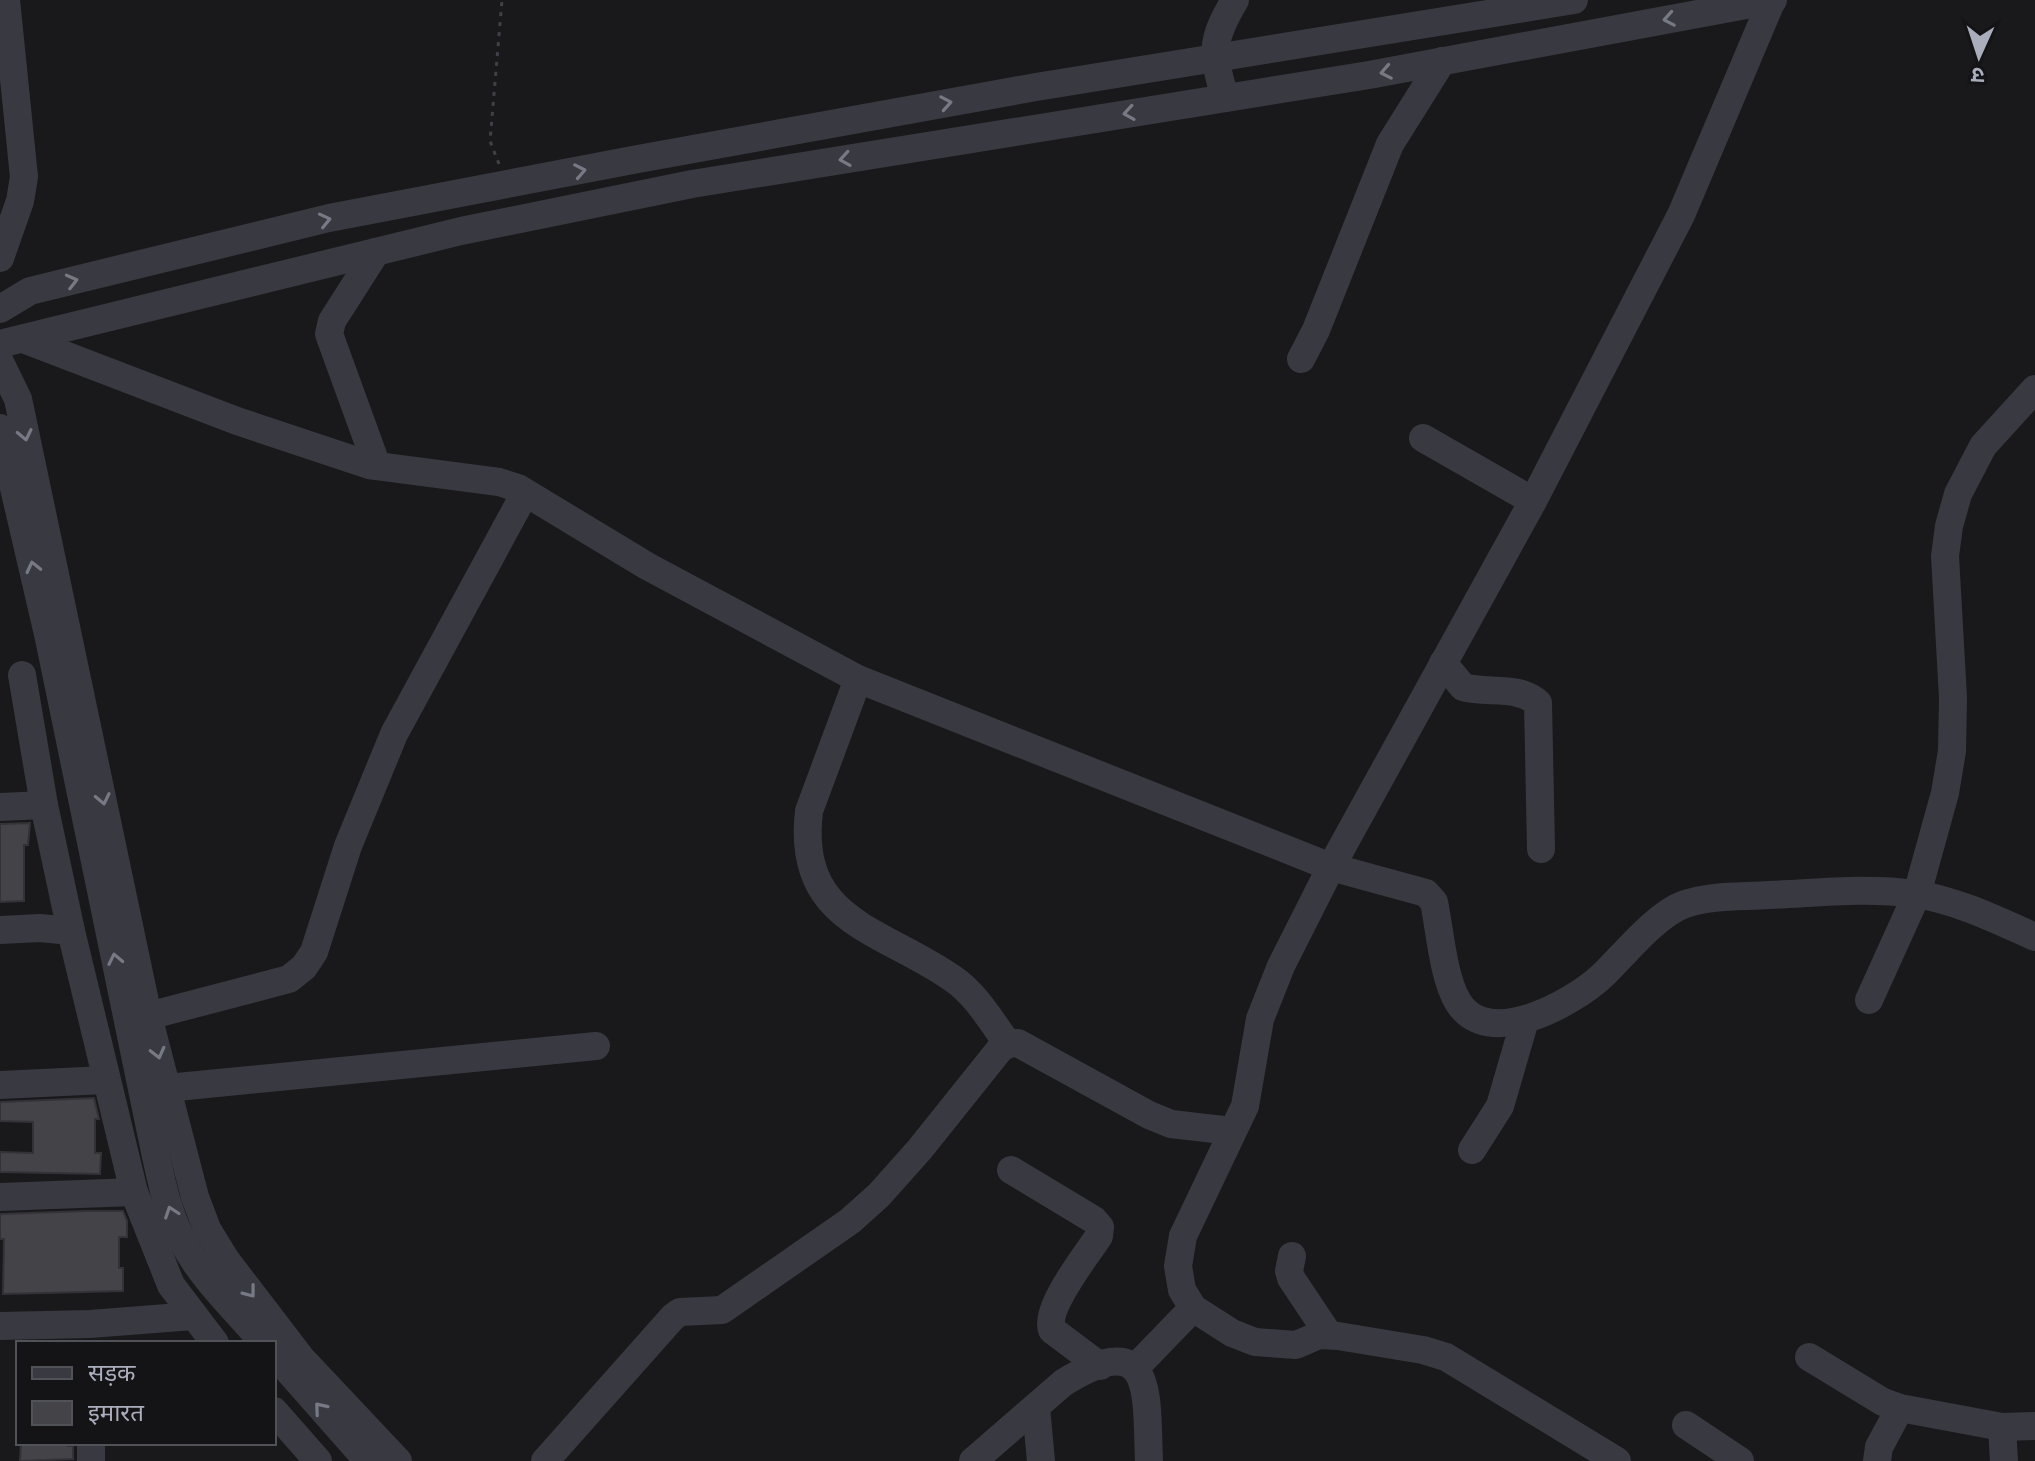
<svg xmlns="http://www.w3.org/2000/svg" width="2035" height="1461" font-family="Roboto,'Noto Sans Devanagari',sans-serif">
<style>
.building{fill:#434348;stroke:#333237;stroke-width:2}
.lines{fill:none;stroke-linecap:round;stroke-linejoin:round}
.path{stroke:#3f4148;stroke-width:3;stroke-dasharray:4 6;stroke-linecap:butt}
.minor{stroke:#393a41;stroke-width:28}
.oneway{stroke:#777a85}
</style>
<rect width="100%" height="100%" fill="#19191b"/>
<g class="building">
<polygon points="30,823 28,845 24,845 24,901 0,902 0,824"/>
<polygon points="94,1098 99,1119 95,1119 95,1153 101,1153 100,1174 0,1172 0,1152 33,1153 33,1122 0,1121 0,1102"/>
<polygon points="86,1211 123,1211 127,1221 127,1237 119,1237 119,1268 123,1268 123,1291 3,1294 4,1239 0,1239 0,1214"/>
<polygon points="21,1443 68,1443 68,1446 73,1446 73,1459 20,1461"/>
</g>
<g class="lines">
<polyline class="path" points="499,164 490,141 502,0"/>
<g class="minor">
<path d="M1225 98C1212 52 1210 42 1235 0"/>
<polyline points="376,252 332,321 329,334 377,466"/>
<polyline points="0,258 20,201 24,177 6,0"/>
<polyline points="0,309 30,291 329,218 638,159 1036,87 1574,0"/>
<path d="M23 339 237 421 369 465 499 482 518 488 647 566 858 679 1331 867 1426 893 1434 902C1440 931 1443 977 1458 1002 1488 1051 1573 1003 1602 976 1625 954 1655 915 1685 904 1711 895 1742 897 1769 895 1817 893 1867 887 1915 894 1956 900 1997 920 2035 937"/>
<polyline points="0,344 461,231 692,184 1369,75 1773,0"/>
<polyline points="1301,359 1316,330 1390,144 1442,61"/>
<polyline points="0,362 18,399 148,1016 195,1197 207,1229 226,1260 301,1358 398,1461"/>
<path d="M0 428 48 634 154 1147C161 1179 167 1212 183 1242 202 1279 237 1311 264 1343"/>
<polyline points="1423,438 1533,501"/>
<path d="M1443 663 1463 687C1487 694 1519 685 1538 703L1541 849"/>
<polyline points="22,675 44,805 71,931 134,1192 171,1285 215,1343"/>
<path d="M858 679 809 811C796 922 880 928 952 978 976 994 991 1021 1008 1044"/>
<polyline points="0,807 44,805"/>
<polyline points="0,930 40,928 71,931"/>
<polyline points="1869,1000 1917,894 1945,793 1952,751 1953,698 1945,556 1949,526 1958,494 1983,446 2035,389"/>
<polyline points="148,1016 289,979 304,967 314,952 348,846 394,734 525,493"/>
<polyline points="0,1085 105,1080"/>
<polyline points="167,1088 596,1046"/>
<polyline points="1472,1150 1500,1106 1525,1020"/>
<path d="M1011 1170 1094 1220 1100 1227 1099 1236C1086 1256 1044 1308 1052 1330L1100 1366"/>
<polyline points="0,1197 134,1192"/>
<polyline points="1292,1256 1289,1271 1291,1278 1329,1335"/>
<polyline points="0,1326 90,1324 193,1316"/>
<polyline points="1809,1357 1883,1402 1900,1408 2002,1427 2035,1426"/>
<polyline points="279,1360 368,1461"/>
<polyline points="1136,1367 1193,1308"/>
<polyline points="1036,1407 1041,1461"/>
<polyline points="274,1411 318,1461"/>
<polyline points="1686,1425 1740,1461"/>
<polyline points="2002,1427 2004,1461"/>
<polyline points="91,1461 91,1443"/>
<polyline points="545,1461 673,1317 680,1312 722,1310 850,1221 879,1195 920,1149 1000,1049 1008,1044 1018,1043 1149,1115 1171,1124 1232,1131"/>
<path d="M973 1461 1063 1383C1155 1326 1146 1393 1149 1461"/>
<polyline points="1617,1461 1446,1357 1423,1350 1338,1336 1319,1335 1296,1345 1255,1342 1232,1333 1193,1308 1182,1290 1178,1266 1183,1236 1245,1106 1260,1019 1281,966 1331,867 1533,501 1681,215 1772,0"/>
<polyline points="1877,1461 1879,1447 1900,1408"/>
</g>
</g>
<defs><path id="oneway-chevron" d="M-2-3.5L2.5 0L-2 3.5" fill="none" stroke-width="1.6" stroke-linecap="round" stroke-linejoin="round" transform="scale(2)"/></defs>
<g class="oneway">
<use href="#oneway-chevron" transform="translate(1669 19) rotate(170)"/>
<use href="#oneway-chevron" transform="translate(1386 72) rotate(169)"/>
<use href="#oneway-chevron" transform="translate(946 103) rotate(-10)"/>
<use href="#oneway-chevron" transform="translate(1129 113) rotate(171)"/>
<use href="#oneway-chevron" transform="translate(845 159) rotate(171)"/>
<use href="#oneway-chevron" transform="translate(580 171) rotate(-11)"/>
<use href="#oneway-chevron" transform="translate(325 220) rotate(-13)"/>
<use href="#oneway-chevron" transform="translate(72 281) rotate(-14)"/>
<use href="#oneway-chevron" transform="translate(25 435) rotate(78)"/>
<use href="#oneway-chevron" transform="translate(33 567) rotate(-103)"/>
<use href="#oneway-chevron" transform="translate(103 799) rotate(78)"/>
<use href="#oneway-chevron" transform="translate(115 959) rotate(-102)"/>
<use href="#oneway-chevron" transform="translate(158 1053) rotate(76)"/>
<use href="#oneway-chevron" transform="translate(171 1212) rotate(-109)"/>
<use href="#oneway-chevron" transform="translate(250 1292) rotate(52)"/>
<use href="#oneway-chevron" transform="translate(320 1408) rotate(-130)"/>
</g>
<rect x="16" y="1341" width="260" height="104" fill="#141416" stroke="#505258" stroke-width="2"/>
<rect x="32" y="1367" width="40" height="12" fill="#393a41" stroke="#505258" stroke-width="2"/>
<text x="88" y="1381" font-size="24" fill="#aaaebc">सड़क</text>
<rect x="32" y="1401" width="40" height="24" fill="#434348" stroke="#505258" stroke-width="2"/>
<text x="88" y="1421" font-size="24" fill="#aaaebc">इमारत</text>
<g transform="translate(1979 56) rotate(183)" stroke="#141416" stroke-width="6" paint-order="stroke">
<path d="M0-6L14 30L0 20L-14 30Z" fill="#aaaebc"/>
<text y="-12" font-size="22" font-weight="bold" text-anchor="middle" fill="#aaaebc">उ</text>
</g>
</svg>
